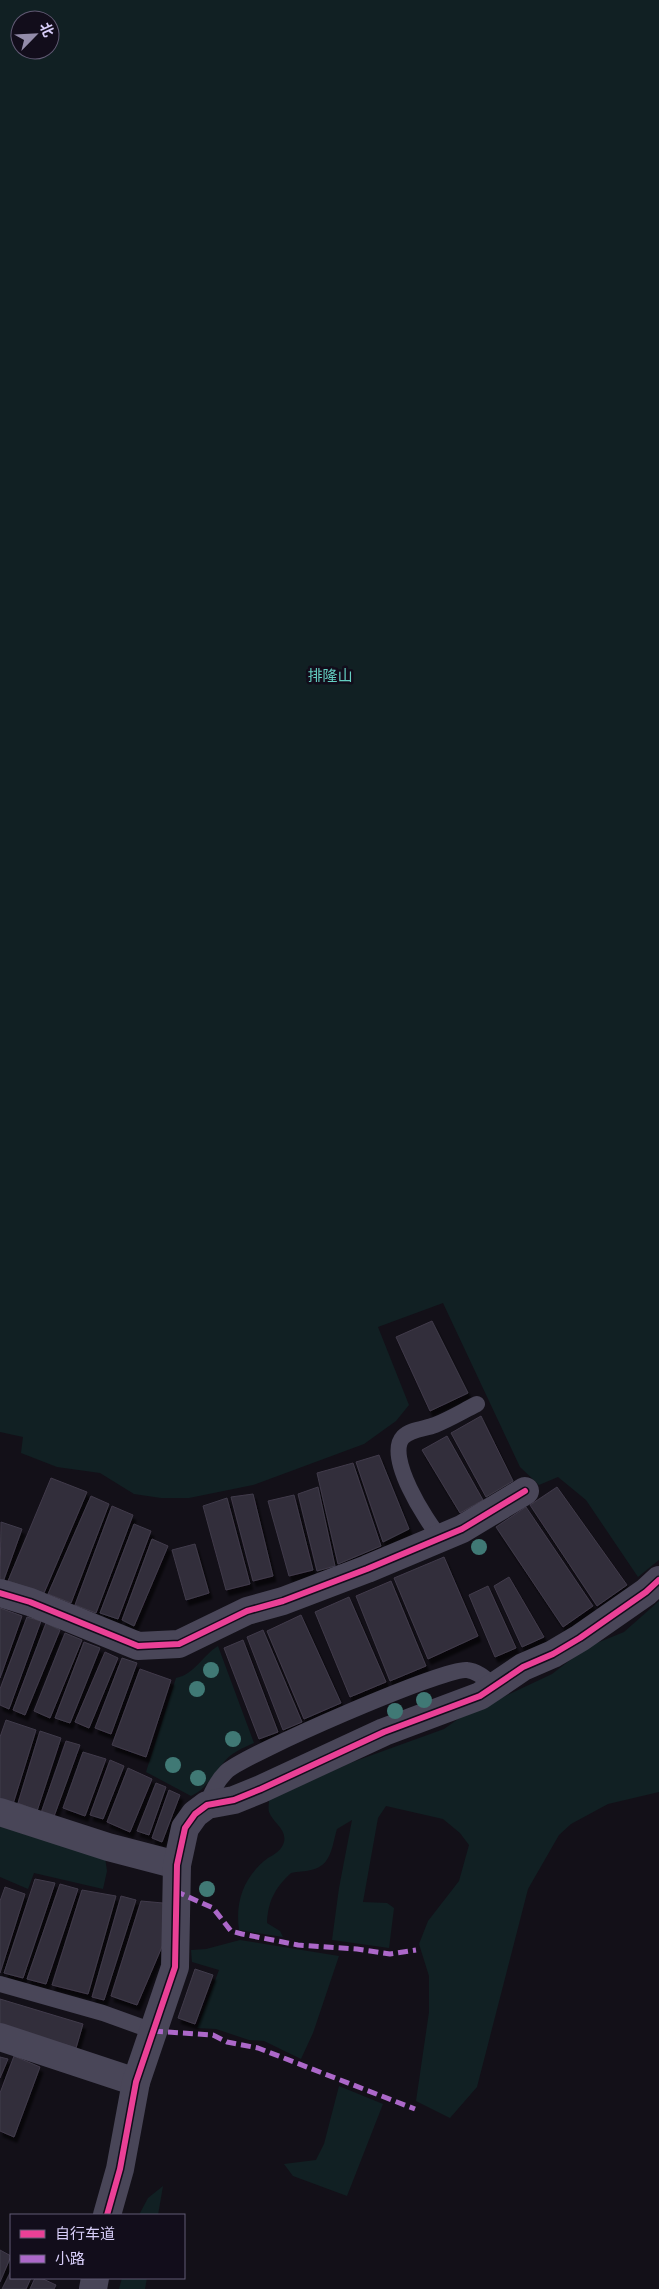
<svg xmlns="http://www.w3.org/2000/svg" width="659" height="2289" font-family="Karla,'Noto Sans SC',sans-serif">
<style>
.green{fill:#112023;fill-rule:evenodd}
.building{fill:#322e3a;stroke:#413b4b;filter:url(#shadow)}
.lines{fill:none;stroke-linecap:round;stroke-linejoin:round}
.service{stroke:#494658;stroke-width:16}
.minor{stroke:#494658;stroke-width:28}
.quiet{stroke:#ac68c9;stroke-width:5;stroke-dasharray:10 5;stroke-linecap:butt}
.cycleway-casing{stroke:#120d1b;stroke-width:9}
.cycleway{stroke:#ea4096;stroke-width:6}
.tree{fill:#407975}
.labels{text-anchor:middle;stroke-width:5;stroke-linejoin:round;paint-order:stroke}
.park-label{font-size:15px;fill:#64cfc1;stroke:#120d1b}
</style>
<defs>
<filter id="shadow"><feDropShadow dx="3" dy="5.5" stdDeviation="1" flood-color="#0009"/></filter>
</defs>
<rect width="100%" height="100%" fill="#131018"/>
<g class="green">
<path d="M0 0H659V1560L638 1577 586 1500 558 1477 539 1485 520 1467 443 1303 378 1327 409 1405 396 1421 364 1444 253 1485 189 1498H161L134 1494 100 1473 57 1467 21 1453 23 1437 0 1432ZM20 20H50V50H20Z"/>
<path d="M659 1601V1792L608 1804 571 1824 559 1835 528 1889 477 2087 450 2118 416 2101 429 2012V1976L419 1944 428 1921 459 1881 469 1845 460 1833 443 1819 386 1806 378 1818 363 1902 387 1903 394 1908 389 1948 332 1940 339 1888 352 1820 337 1829C332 1845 332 1866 311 1870 305 1872 298 1871 291 1873 275 1888 268 1901 267 1923L280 1931 283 1937 239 1930C235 1901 244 1876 268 1858 275 1854 282 1850 284 1842 287 1829 273 1823 269 1812 268 1809 269 1803 269 1800L350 1763 444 1729 461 1717 552 1674 587 1647 624 1632Z"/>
<path d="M218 1646 254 1743C243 1748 232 1752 224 1762 213 1774 207 1789 191 1796L146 1772 176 1678C195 1674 202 1656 218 1646Z"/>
<polygon points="0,1816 105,1857 107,1871 103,1889 34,1873 28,1889 0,1877"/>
<polygon points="240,1940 339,1956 313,2033 301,2059 264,2041 249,2040 216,2029 197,2028 219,1970 192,1962 191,1950 206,1949"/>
<polygon points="339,2086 383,2104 347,2196 293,2176 284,2164 316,2160 324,2144"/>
<polygon points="163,2186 158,2215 139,2215 148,2198"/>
<polygon points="122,2278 147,2278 145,2289 119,2289"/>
</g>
<g class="building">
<polygon points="432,1321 468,1393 430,1411 396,1337"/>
<polygon points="481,1416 513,1481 486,1497 451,1433"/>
<polygon points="447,1436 483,1500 460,1513 422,1450"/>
<polygon points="379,1455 409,1529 383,1542 356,1462"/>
<polygon points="353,1463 381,1546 338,1564 317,1473"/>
<polygon points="51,1478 87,1492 44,1593 8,1581"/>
<polygon points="318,1487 335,1566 317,1571 298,1494"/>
<polygon points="557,1487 627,1585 597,1606 530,1505"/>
<polygon points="253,1494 273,1576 253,1581 231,1497"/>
<polygon points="294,1495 313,1570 289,1576 268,1501"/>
<polygon points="91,1496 109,1504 71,1603 48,1594"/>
<polygon points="227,1498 250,1584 226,1590 203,1506"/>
<polygon points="112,1506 133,1515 96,1613 75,1605"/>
<polygon points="526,1507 593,1606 563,1627 496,1527"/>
<polygon points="1,1522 22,1529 3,1582 0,1581"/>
<polygon points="134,1524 151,1531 118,1619 100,1613"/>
<polygon points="152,1539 168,1546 134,1626 122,1620"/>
<polygon points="195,1544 209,1593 186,1600 172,1550"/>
<polygon points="444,1557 478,1636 428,1659 394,1578"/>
<polygon points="509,1577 544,1637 522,1647 494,1586"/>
<polygon points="391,1581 426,1666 390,1681 356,1596"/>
<polygon points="488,1586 516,1648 495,1657 469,1595"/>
<polygon points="349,1597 386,1682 350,1697 315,1612"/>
<polygon points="0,1608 22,1616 0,1678"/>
<polygon points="301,1615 341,1703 304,1719 267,1631"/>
<polygon points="27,1617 41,1621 9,1709 0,1705 0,1689"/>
<polygon points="46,1623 60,1630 25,1715 13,1710"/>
<polygon points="263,1630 302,1722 283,1730 247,1637"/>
<polygon points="65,1633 82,1640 50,1718 34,1711"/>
<polygon points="243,1640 278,1732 259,1739 224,1648"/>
<polygon points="84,1642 100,1648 70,1723 55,1718"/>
<polygon points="105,1652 118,1658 89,1728 75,1722"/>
<polygon points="122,1658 137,1663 111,1734 95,1728"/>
<polygon points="140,1669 171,1680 146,1757 112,1745"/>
<polygon points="6,1720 36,1730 13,1804 0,1800 0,1737"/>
<polygon points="40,1731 61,1738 37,1811 18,1803"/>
<polygon points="66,1741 80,1745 53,1819 41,1813"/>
<polygon points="83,1752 106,1759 85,1816 63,1808"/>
<polygon points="110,1760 124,1766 103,1819 90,1815"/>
<polygon points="128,1768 152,1779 130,1832 107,1822"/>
<polygon points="156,1783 166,1787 149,1835 137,1831"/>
<polygon points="169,1790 180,1795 162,1842 152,1838"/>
<polygon points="35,1879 55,1883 23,1978 4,1973"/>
<polygon points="60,1884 78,1889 46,1984 27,1979"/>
<polygon points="5,1887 25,1894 0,1973 0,1901"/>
<polygon points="82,1890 116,1896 88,1994 52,1985"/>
<polygon points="121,1896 136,1900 104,2000 92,1997"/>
<polygon points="141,1901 163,1903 164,1942 137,2005 111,1996"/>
<polygon points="195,1969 213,1975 195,2024 178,2018"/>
<polygon points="0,1999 83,2024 76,2048 0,2025"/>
<polygon points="14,2056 40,2067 14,2137 0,2131 0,2093"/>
<polygon points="0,2057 8,2059 0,2078"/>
<polygon points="0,2250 11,2256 0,2282"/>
<polygon points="11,2271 11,2278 31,2278 26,2289 2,2289"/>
<polygon points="35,2278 41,2278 56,2285 54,2289 30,2289"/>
</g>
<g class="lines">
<g class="service">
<path d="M440 1537C426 1521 385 1456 403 1437 411 1429 425 1429 435 1425 450 1419 463 1411 477 1404"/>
<path d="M207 1805C211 1793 216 1782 226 1772 243 1755 445 1667 467 1670 478 1671 487 1680 496 1687"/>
<polyline points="0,1984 103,2013 153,2031"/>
</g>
<g class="minor">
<polyline points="0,1593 30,1602 138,1646 179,1644 247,1611 283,1601 367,1569 462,1529 525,1491"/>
<polyline points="0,1812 108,1847 177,1865"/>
<polyline points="0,2037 136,2082"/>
<polyline points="107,2215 120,2169 136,2082 175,1967 177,1865 185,1828 195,1814 207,1805 234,1800 261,1789 384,1732 480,1696 523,1667 553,1654 580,1638 646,1592 659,1580"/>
<polyline points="93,2289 95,2278"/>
</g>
<g class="quiet">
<polyline points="175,1891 213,1908 231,1931 242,1934 298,1945 357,1949 390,1954 416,1950"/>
<polyline points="153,2031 213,2035 227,2042 258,2048 415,2109"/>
</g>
<defs>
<g id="cycleway">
<polyline points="0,1593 30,1602 138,1646 179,1644 247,1611 283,1601 367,1569 462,1529 525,1491"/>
<polyline points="107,2215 120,2169 136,2082 175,1967 177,1865 185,1828 195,1814 207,1805 234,1800 261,1789 384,1732 480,1696 523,1667 553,1654 580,1638 646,1592 659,1580"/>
</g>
</defs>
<use href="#cycleway" class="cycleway-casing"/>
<use href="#cycleway" class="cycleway"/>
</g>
<g class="tree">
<circle cx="479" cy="1547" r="8"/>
<circle cx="211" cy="1670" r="8"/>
<circle cx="197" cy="1689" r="8"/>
<circle cx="424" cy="1700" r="8"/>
<circle cx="395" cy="1711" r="8"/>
<circle cx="233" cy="1739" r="8"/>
<circle cx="173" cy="1765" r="8"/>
<circle cx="198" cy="1778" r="8"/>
<circle cx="207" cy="1889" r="8"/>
</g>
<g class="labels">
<g class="park-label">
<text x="330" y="681">排隆山</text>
</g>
</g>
<rect x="10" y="2214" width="175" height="65" fill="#120d1b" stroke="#615a74"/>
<rect x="20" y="2230" width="25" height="8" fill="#ea4096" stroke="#615a74"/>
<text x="55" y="2239" font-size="15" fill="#d8cef9">自行车道</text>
<rect x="20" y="2255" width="25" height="8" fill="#ac68c9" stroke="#615a74"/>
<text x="55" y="2264" font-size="15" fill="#d8cef9">小路</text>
<g transform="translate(35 35) rotate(66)"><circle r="24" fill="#120d1b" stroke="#615a74"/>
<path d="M0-4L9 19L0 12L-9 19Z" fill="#938caa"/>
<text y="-8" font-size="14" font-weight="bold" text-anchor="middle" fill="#d8cef9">北</text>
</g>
</svg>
